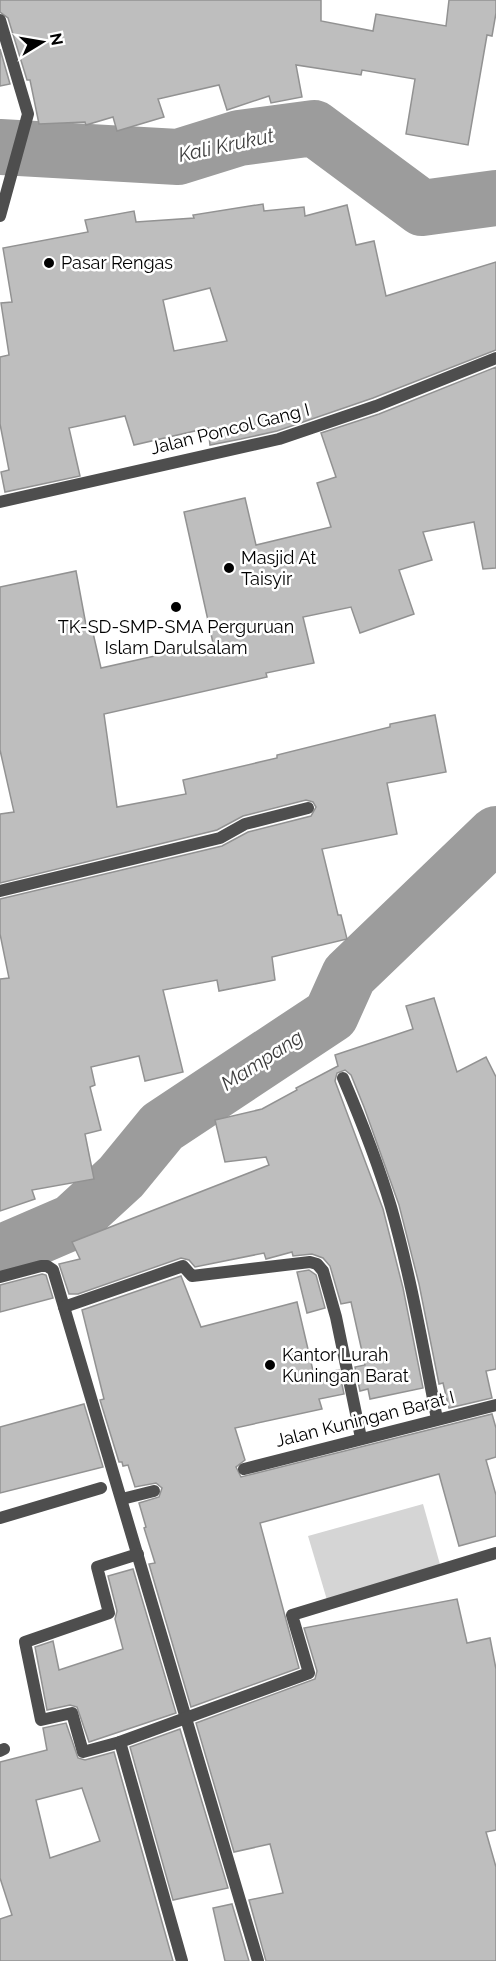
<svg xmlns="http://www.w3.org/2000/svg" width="496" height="1961" font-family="Raleway,sans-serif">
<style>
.green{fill:#d5d5d5}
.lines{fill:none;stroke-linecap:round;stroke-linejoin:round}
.river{stroke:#9c9c9c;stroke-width:56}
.building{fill:#bebebe;stroke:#929292;stroke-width:1.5;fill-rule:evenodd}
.minor{stroke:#4e4e4e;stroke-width:12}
.poi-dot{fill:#000;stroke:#fff;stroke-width:2}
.labels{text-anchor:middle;stroke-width:5;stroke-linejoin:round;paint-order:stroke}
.poi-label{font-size:18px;fill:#000;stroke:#fff;text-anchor:start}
.street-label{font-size:18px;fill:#000;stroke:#fff}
.water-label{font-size:20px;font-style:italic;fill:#3d3d3d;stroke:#fff}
</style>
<rect width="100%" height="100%" fill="#fff"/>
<polygon class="green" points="423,1504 441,1568 327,1600 308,1536"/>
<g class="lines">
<g class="river">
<polyline points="0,147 178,157 239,138 314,128 422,208 496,198"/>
<polyline points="0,1253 72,1222 121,1177 162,1127 331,1015 349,975 496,834"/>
</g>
</g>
<g class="building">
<polygon points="0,0 321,0 321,21 373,31 376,14 446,26 449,0 496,0 496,13 492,36 487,35 468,145 406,134 415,79 362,70 361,75 296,65 302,97 271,103 269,96 227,110 219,85 158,99 164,117 117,131 113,117 86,125 85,122 39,124 30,80 27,80 8,18 0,12"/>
<polygon points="0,49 10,84 0,86"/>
<path d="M263 204 264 211 304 207 305 216 347 205 356 245 374 241 386 296 496 262V350L373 398 277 431 241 439 210 445 208 428 134 445 125 416 69 428 80 476 5 492 1 472 9 470 0 424V357L9 355 1 303 12 302 3 248 88 232 85 220 134 211 136 222 194 218 193 215ZM210 288 227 341 174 351 163 300Z"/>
<polygon points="496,367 496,568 483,569 474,522 423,532 432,560 399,570 414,614 360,633 351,607 303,617 314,663 266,673 267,677 104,714 117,807 186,794 183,780 277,758 277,755 390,727 390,724 435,715 446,772 387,783 397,834 322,849 338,915 341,915 347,939 272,957 275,980 219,991 217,980 163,990 183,1072 145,1081 139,1056 91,1067 95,1085 90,1087 101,1130 85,1134 94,1179 32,1190 35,1199 0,1211 0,979 9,978 0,934 0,899 222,846 248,832 311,816 316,807 313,802 306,800 243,816 217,830 0,883 0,814 14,812 0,750 0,587 76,571 86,625 91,624 101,668 213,643 184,512 245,498 256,545 331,527 317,483 336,477 321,433 379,414"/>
<polygon points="434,998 457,1072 486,1057 496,1077 496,1369 486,1371 492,1398 449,1408 443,1383 439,1384 419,1284 399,1205 364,1107 351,1075 345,1070 337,1073 335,1081 383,1209 403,1288 423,1388 370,1399 368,1389 360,1391 355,1367 365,1365 351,1302 341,1304 330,1266 323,1258 312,1254 293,1256 292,1252 266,1259 264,1253 195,1267 189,1260 181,1258 78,1294 69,1294 59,1264 80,1259 72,1242 269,1165 266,1157 225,1162 215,1120 262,1109 297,1090 296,1088 338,1066 335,1055 413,1029 406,1006"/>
<polygon points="309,1270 316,1275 325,1308 307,1313 297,1272"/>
<polygon points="42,1274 46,1275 53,1298 0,1312 0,1285"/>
<polygon points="181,1276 201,1327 297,1302 314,1375 339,1370 344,1394 319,1399 322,1409 235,1428 245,1460 236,1467 241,1477 492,1414 496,1428 496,1457 486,1460 496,1495 496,1536 459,1546 439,1474 260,1523 299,1668 191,1707 149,1564 155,1563 144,1528 146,1527 139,1503 159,1497 162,1488 156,1483 135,1487 128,1465 123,1466 122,1462 119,1462 100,1400 104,1399 82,1310"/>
<polygon points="84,1404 103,1467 0,1493 0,1427"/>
<polygon points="133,1569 176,1713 89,1742 77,1707 70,1705 47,1710 35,1647 53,1641 59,1670 123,1649 115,1619 117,1611 108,1576"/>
<polygon points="457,1599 467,1643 490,1638 496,1669 496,1830 486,1832 496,1867 496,1961 266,1961 249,1900 283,1893 270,1844 234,1852 196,1723 315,1679 317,1671 304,1628"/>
<path d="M66 1723 78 1758 85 1760 114 1752 173 1961H0V1919L12 1915 0 1878V1762L47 1750 43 1728ZM82 1788 100 1841 50 1858 36 1800Z"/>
<polygon points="180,1729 228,1888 173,1900 130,1747"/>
<polygon points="232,1904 249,1961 225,1961 213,1908"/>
</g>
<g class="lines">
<g class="minor">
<polyline points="0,20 28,114 0,216"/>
<polyline points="0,502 279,439 376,406 496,358"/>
<polyline points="0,891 220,838 245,824 308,808"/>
<path d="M343 1078C361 1120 378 1163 391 1207 411 1277 423 1348 437 1419"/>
<polyline points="0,1277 41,1266 47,1266 53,1270 258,1961"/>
<polyline points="64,1307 183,1266 192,1276 310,1262 317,1264 323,1271 336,1317 361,1438"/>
<polyline points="244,1469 496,1405"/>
<polyline points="122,1499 154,1491"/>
<polyline points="0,1518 101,1488"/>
<polyline points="120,1742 83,1752 72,1713 41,1720 25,1642 109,1613 97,1567 138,1554"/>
<polyline points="0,1751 4,1749"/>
<polyline points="182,1961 120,1742 309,1673 292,1615 496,1553"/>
</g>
</g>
<g class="poi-dot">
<circle cx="49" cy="263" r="6"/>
<circle cx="229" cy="568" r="6"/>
<circle cx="176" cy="607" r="6"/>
<circle cx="270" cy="1365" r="6"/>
</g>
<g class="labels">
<g class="poi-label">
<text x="61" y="269">Pasar Rengas</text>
<text x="241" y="564">Masjid At<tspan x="241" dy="21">Taisyir</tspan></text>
<text x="176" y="633" text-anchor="middle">TK-SD-SMP-SMA Perguruan<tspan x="176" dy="21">Islam Darulsalam</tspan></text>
<text x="282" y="1361">Kantor Lurah<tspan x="282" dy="21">Kuningan Barat</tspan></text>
</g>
<g class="street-label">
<text transform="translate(230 429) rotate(-14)" y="6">Jalan Poncol Gang I</text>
<text transform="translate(365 1419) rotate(-14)" y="6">Jalan Kuningan Barat I</text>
</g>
<g class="water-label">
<text transform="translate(226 145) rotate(-12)" y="7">Kali Krukut</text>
<text transform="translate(262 1060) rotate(-33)" y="7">Mampang</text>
</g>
</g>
<g transform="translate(42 42) rotate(79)" stroke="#ffffff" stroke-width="4.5" paint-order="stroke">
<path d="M0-4.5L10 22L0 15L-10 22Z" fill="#000000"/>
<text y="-9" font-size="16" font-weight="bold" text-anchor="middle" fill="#000000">N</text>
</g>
</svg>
